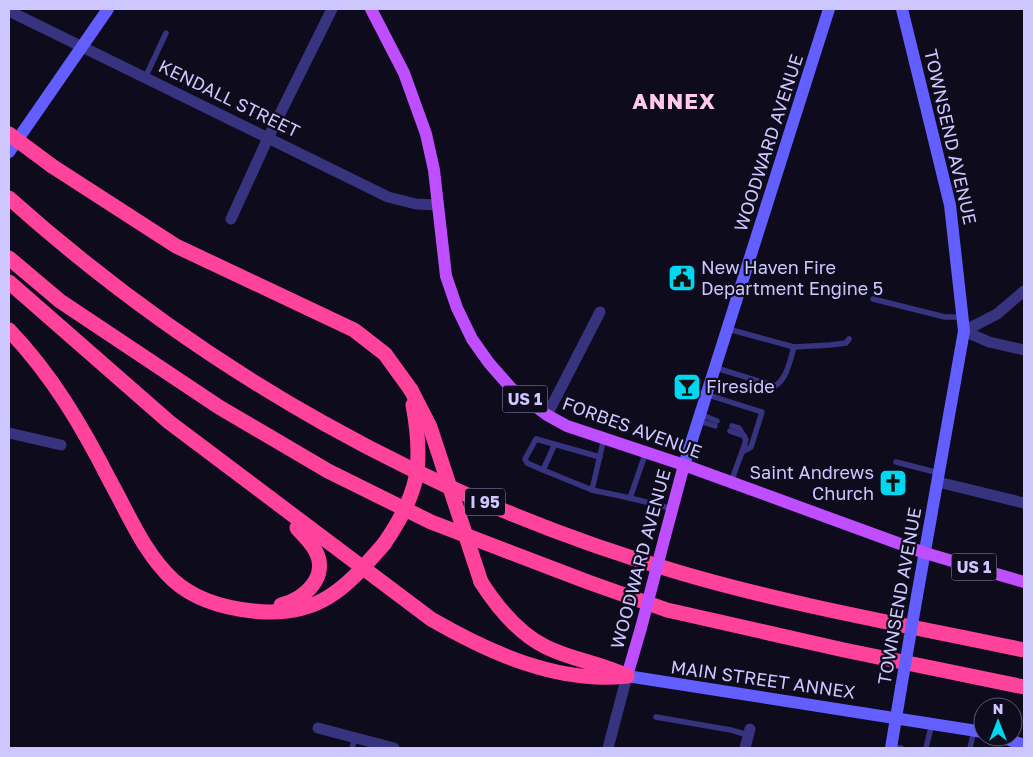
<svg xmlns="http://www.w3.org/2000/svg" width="1033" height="757" font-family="'Golos Text',sans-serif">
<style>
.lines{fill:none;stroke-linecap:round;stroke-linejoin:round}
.lane{stroke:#37337e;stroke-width:5.5}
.street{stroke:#37337e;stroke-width:11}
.secondary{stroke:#635eff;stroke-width:12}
.primary{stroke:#be4eff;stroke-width:12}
.highway{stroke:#ff429b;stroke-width:15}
.secondary-bridge{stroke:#635eff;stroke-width:12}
.primary-bridge{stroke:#be4eff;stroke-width:12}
.highway-bridge{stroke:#ff429b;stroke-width:15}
.labels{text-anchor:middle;stroke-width:4.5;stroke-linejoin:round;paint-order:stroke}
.shield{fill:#0e0b1d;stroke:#948fbb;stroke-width:1}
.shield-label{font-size:16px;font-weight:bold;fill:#cec7ff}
.street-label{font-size:18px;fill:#cec7ff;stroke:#0e0b1d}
.poi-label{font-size:18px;fill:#cec7ff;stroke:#0e0b1d;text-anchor:start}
.district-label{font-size:22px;font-weight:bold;letter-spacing:1px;fill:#ffc9eb;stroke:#0e0b1d}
</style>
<rect width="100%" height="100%" fill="#0e0b1d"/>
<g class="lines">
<g class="lane">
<polyline points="145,78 166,33"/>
<polyline points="873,299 945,317 962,317"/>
<polyline points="728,329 794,347 830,345 846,343 849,339"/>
<path d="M716 368 775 386C787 379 790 360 794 347"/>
<polyline points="708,395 762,412 751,447 742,452 731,482"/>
<polyline points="702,415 717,421"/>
<polyline points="700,421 715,426"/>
<polyline points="732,426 739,428 746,440 742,452"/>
<polyline points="730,431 744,436"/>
<polyline points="604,438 592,490 630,498 646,452"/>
<polyline points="554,446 543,470 592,490"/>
<polyline points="896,462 939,473"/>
<polyline points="543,470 527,463 525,459 536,439 600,457"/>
<polyline points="630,498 673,509"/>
<polyline points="656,717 731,730 748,735"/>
<polyline points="891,747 901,748"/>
<polyline points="352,748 355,738"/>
<polyline points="926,748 932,723"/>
<polyline points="970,748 974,730"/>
</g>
<g class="street">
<polyline points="9,11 388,197 416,204 438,205"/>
<polyline points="231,219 268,138 332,9"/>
<polyline points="964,331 997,314 1024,291"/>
<polyline points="964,331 989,342 1024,350"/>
<polyline points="547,415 600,312"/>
<polyline points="9,433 61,445"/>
<polyline points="938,482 1024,503"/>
<polyline points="318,728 394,748"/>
<polyline points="608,748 627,676"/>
<polyline points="745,748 750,729"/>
</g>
<g class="secondary">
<polyline points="902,9 950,205 964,331 917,596"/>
<polyline points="9,152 108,9"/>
<polyline points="684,465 829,9"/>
<polyline points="627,676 983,732"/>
<polyline points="1001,737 1024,745"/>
<polyline points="891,748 901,688"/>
</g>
<g class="primary">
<polyline points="371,9 404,73 426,134 434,170 446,276 457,308 472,339 489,363 511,388 547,415 567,426 684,465 925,553 1024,582"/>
<polyline points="665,536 684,465"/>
<polyline points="627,676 641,628"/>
</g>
<g class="highway">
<polyline points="52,166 176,246 354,330 385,354 411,390"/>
<path d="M9 198C204 372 430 500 681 573 794 606 910 626 1024 650"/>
<polyline points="9,258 60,301 219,407 328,471 431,522 588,582 667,610 844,650 1024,687"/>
<path d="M9 282 169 422 431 619C490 653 558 684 627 676"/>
<path d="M9 330C52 375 82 426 110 481 129 515 144 553 173 580 195 600 224 608 253 611 318 618 344 590 384 544"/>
<path d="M481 582C497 607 519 634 546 647 572 660 601 663 627 676"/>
<path d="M281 605C305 599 330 576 315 550 310 541 303 535 297 528"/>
</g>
<polyline class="secondary-bridge" points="901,688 917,596"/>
<polyline class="primary-bridge" points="641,628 665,536"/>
<g class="highway-bridge">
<polyline points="9,134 52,166"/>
<polyline points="411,390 430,427 481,582"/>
<path d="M384 544C419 493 424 465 413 405"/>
</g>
</g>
<defs>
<symbol id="civic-square" viewBox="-11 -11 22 22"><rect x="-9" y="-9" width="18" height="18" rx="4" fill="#00d8f2" stroke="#0e0b1d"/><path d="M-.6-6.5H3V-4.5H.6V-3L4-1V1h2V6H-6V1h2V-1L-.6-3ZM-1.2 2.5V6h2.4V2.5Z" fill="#111"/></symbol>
<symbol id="bar-square" viewBox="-11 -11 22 22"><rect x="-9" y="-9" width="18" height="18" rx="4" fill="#00d8f2" stroke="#0e0b1d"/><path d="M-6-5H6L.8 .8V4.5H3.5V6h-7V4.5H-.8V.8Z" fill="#111"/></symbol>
<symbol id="church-square" viewBox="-11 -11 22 22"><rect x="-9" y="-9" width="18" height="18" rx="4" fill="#00d8f2" stroke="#0e0b1d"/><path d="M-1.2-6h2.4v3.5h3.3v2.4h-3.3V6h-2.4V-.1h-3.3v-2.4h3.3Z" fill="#111"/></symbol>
</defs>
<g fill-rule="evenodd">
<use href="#civic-square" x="666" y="262" width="32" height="32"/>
<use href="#bar-square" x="671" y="371" width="32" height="32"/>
<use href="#church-square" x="877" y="467" width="32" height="32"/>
</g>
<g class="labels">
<g class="shield">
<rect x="502.5" y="385.5" width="45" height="27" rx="4"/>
<rect x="465" y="488.5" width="40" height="27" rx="4"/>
<rect x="951.5" y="553.5" width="45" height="27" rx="4"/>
</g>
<g class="shield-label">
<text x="525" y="405">US 1</text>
<text x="485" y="508">I 95</text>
<text x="974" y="573">US 1</text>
</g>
<g class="street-label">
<text transform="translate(229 99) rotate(26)" y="6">KENDALL STREET</text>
<text transform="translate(950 137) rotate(77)" y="6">TOWNSEND AVENUE</text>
<text transform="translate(769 143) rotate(-72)" y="6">WOODWARD AVENUE</text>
<text transform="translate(632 428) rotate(20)" y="6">FORBES AVENUE</text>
<text transform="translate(641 559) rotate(-75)" y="6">WOODWARD AVENUE</text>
<text transform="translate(900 596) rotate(-80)" y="6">TOWNSEND AVENUE</text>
<text transform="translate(763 680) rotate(8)" y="6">MAIN STREET ANNEX</text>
</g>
<g class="poi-label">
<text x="701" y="274">New Haven Fire<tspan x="701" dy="21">Department Engine 5</tspan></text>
<text x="706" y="393">Fireside</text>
<text x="874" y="479" text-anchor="end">Saint Andrews<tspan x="874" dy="21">Church</tspan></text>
</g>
<g class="district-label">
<text x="674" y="109">ANNEX</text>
</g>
</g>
<rect width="1033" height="757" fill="none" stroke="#cec7ff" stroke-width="20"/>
<g transform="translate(998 722)"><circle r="24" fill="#0e0b1d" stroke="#5b5677"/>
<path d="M0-4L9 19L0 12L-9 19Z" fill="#00d8f2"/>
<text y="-8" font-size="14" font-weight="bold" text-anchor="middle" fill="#cec7ff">N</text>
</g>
</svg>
